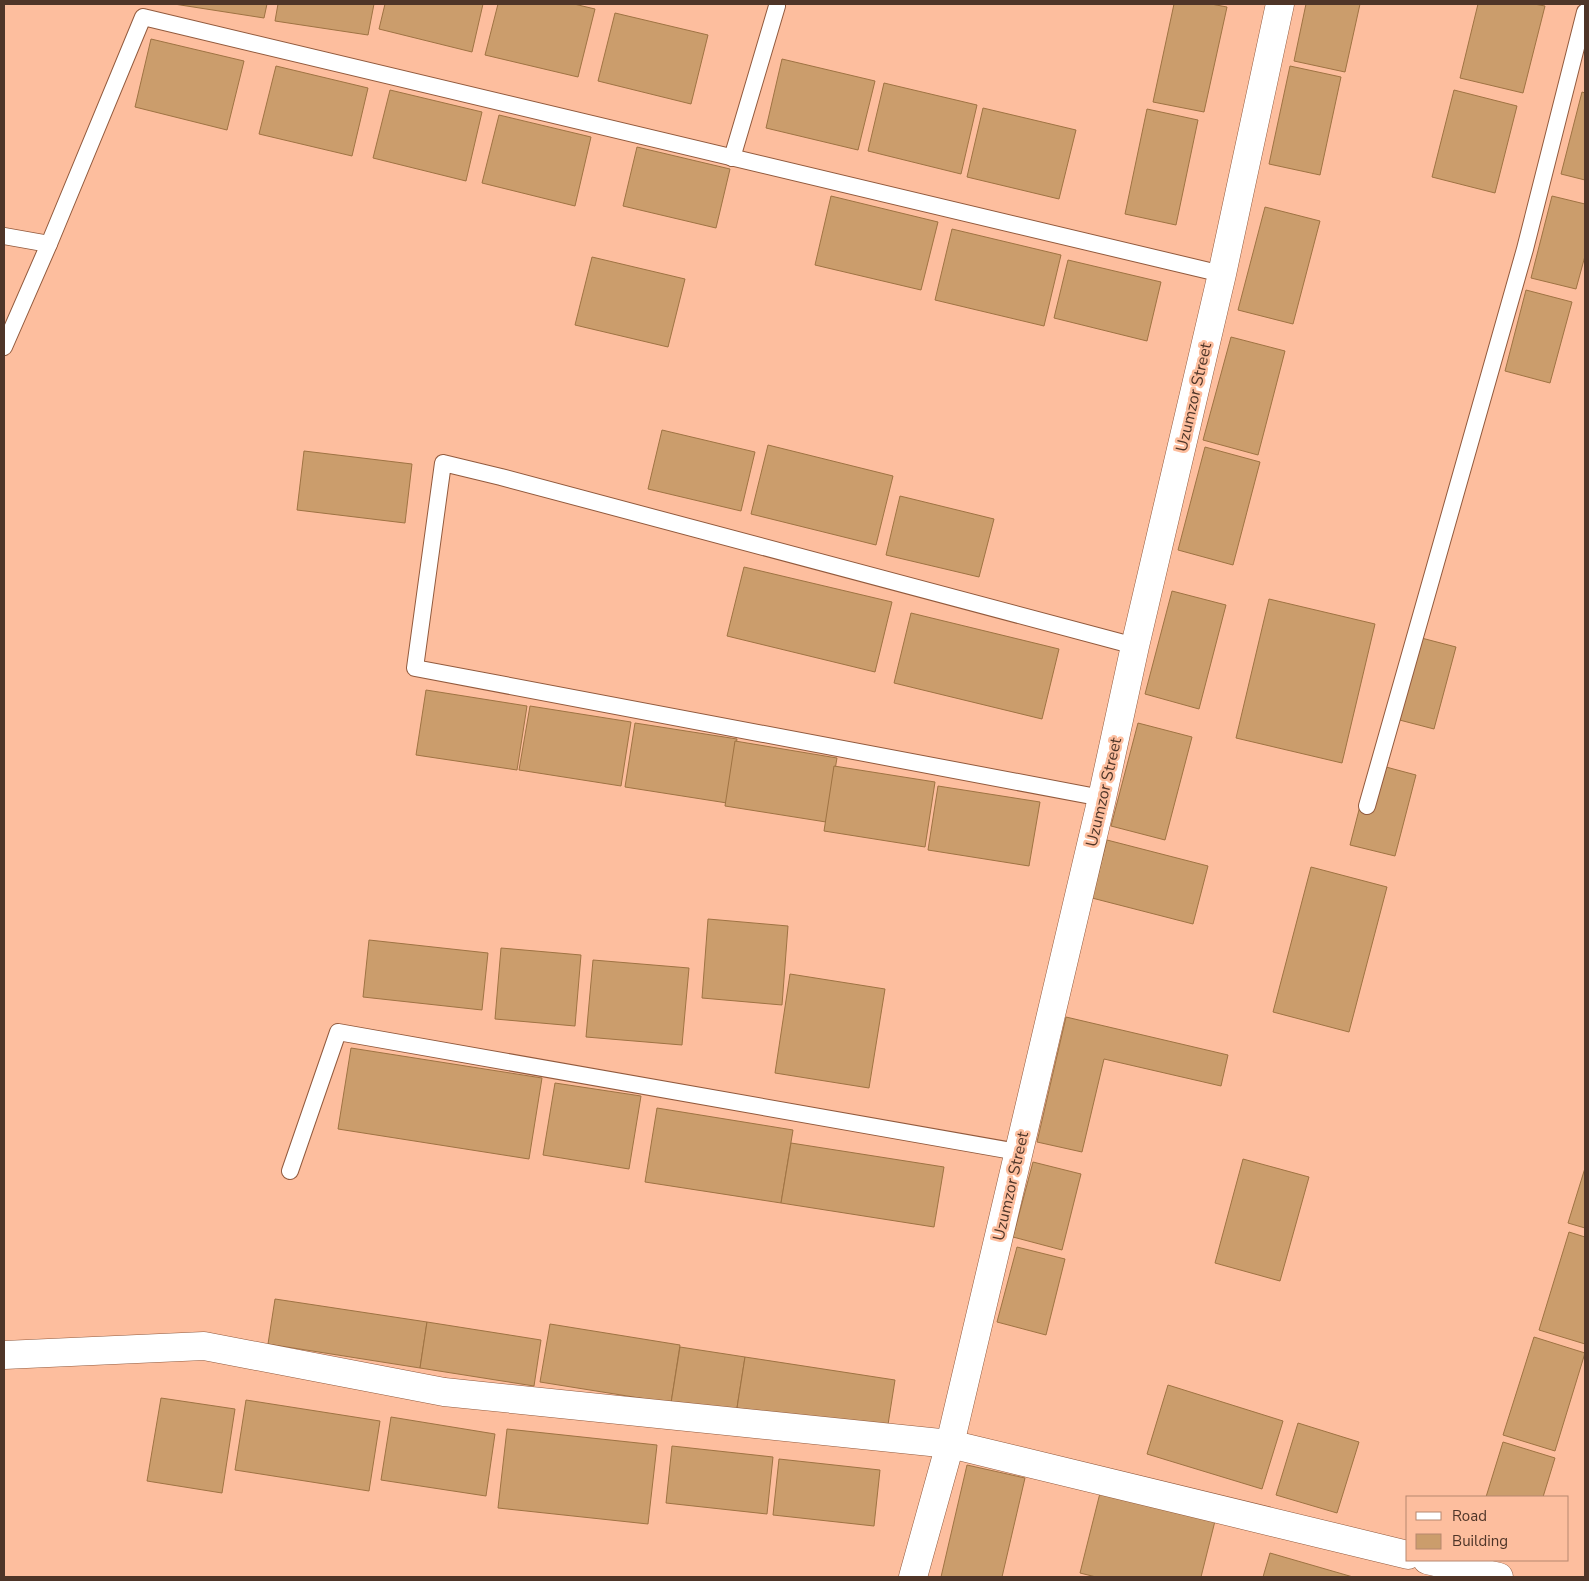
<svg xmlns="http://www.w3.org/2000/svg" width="1589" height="1581" font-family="'Nunito Sans',sans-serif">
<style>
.building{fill:#cb9d6c;stroke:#9f7343}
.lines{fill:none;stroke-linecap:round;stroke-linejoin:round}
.service-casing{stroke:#925a3d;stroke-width:18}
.minor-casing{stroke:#925a3d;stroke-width:29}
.service{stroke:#fff;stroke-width:16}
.minor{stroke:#fff;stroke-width:28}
.labels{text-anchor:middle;stroke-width:5;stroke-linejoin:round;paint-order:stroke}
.street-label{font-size:16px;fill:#4e3528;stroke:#fdbe9e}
</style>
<rect width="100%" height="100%" fill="#fdbe9e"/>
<g class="building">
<polygon points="174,4 267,4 264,18"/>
<polygon points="278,4 374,4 368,35 275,21"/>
<polygon points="385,4 483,4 472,52 379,29"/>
<polygon points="498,4 574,4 595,9 578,77 485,55"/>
<polygon points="1174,4 1211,4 1227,7 1204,112 1153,102"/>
<polygon points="1306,4 1360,4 1345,72 1294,61"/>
<polygon points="1478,4 1534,4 1545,6 1523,93 1460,78"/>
<polygon points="615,13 708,35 691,104 598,81"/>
<polygon points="151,39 244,61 227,130 135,107"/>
<polygon points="782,59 875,81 858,150 766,128"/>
<polygon points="276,66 368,88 352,156 259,134"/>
<polygon points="1290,66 1341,77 1320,175 1269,164"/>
<polygon points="884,83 977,105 961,174 868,151"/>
<polygon points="390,90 482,112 466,181 373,158"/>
<polygon points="1454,90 1517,106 1495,193 1432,177"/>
<polygon points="1582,92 1585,93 1585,180 1561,174"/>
<polygon points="983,108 1076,130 1059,199 967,177"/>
<polygon points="1147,109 1198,120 1176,225 1125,214"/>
<polygon points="499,115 591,137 575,206 482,183"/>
<polygon points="637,147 730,169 716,228 623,206"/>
<polygon points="831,196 938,222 921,290 815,265"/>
<polygon points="1552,196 1585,204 1585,256 1576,289 1531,278"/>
<polygon points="1265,207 1320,221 1293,324 1238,310"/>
<polygon points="952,229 1061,255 1044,326 935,300"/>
<polygon points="592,257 685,279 668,347 575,325"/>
<polygon points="1068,260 1161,282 1147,341 1054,318"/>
<polygon points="1526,290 1572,302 1550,383 1505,371"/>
<polygon points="1231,337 1285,351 1258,455 1203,440"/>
<polygon points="662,430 755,452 741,511 648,489"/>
<polygon points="768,445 893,476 876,545 751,514"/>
<polygon points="1205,447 1260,462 1233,565 1178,550"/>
<polygon points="304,451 412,464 405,523 297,510"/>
<polygon points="900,496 994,519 979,577 886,555"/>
<polygon points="744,567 892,602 875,672 727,636"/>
<polygon points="1172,591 1226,605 1199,709 1145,694"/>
<polygon points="1269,599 1375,624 1342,763 1236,738"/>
<polygon points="911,613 1059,649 1042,719 894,683"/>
<polygon points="1410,635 1456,647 1434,729 1388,717"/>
<polygon points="426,690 527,706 517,770 416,755"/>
<polygon points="530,706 631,722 621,786 519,770"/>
<polygon points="635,723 737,739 727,803 625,787"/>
<polygon points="1138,723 1192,737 1165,840 1111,826"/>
<polygon points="735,741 837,758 826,822 725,806"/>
<polygon points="1371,763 1416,775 1395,856 1350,845"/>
<polygon points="834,766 935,782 925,847 824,831"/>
<polygon points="938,786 1040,802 1029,866 928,850"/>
<polygon points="1107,840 1208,866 1193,924 1092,898"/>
<polygon points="1311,867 1387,887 1349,1032 1273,1012"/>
<polygon points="708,919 788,926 782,1005 702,998"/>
<polygon points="369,940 488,953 482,1010 363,997"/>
<polygon points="501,948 581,955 575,1026 495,1019"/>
<polygon points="593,960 689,968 682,1045 586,1037"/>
<polygon points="790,974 885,989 869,1088 775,1073"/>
<polygon points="1066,1017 1228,1055 1221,1086 1104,1059 1082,1152 1037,1142"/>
<polygon points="351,1048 542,1078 529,1159 338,1129"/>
<polygon points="555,1083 641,1096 629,1169 543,1155"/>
<polygon points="657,1108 793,1130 781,1203 645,1182"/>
<polygon points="791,1143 944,1167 934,1227 781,1203"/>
<polygon points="1243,1159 1309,1177 1280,1281 1215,1263"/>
<polygon points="1033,1162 1081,1174 1062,1250 1013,1237"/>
<polygon points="1585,1168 1585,1228 1568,1223"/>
<polygon points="1569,1232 1585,1237 1585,1344 1539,1330"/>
<polygon points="1017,1247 1065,1259 1046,1335 997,1322"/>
<polygon points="275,1299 427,1322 420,1368 268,1344"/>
<polygon points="427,1322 541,1340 534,1386 420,1368"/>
<polygon points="550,1324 680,1345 671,1403 540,1382"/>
<polygon points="1534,1337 1585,1353 1555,1451 1503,1435"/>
<polygon points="680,1347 745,1357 736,1414 671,1403"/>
<polygon points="745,1357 895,1380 887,1431 737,1408"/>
<polygon points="1168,1385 1283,1421 1262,1489 1147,1454"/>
<polygon points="161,1398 235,1409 222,1493 147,1481"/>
<polygon points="246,1400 380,1421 369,1491 235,1470"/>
<polygon points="391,1417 495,1434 486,1496 381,1480"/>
<polygon points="1298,1423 1359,1442 1337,1513 1276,1495"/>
<polygon points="507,1429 657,1445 648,1524 498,1508"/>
<polygon points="1503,1442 1555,1458 1543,1497 1486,1497"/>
<polygon points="672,1446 773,1457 767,1514 666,1503"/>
<polygon points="779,1459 880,1470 874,1526 773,1515"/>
<polygon points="967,1465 1025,1478 1002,1577 941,1577"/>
<polygon points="1100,1493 1215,1521 1201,1577 1096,1577 1080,1573"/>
<polygon points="1270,1553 1353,1577 1263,1577"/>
</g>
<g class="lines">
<defs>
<g id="service">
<polyline points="732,158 777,6"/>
<polyline points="4,236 49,244"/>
<polyline points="4,347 49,244 143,17 1222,274"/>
<polyline points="1102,798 415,668 443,463 501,477 1135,646"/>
<polyline points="1367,806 1525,249 1585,12"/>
<polyline points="290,1171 338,1032 1018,1152"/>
</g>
<g id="minor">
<polyline points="4,1355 204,1346 444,1392 950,1444 1408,1555"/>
<polyline points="1427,1560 1499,1577"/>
<polyline points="913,1577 950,1444 1102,798 1135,646 1222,274 1280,4"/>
</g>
</defs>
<use href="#service" class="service-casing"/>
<use href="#minor" class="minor-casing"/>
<use href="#service" class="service"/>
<use href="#minor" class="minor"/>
</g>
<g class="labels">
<g class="street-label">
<text transform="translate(1193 397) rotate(-77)" y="6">Uzumzor Street</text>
<text transform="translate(1103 792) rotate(-77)" y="6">Uzumzor Street</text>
<text transform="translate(1010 1186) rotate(-77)" y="6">Uzumzor Street</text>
</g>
</g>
<rect width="1589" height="1581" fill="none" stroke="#4e3528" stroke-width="10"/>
<rect x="1406" y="1496" width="162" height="65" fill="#fdbe9e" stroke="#b7876f"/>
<rect x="1416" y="1512" width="25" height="8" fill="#ffffff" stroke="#b7876f"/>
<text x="1452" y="1521" font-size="15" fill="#4e3528">Road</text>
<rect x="1416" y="1534" width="25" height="15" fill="#cb9d6c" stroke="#b7876f"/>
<text x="1452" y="1546" font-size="15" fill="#4e3528">Building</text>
</svg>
